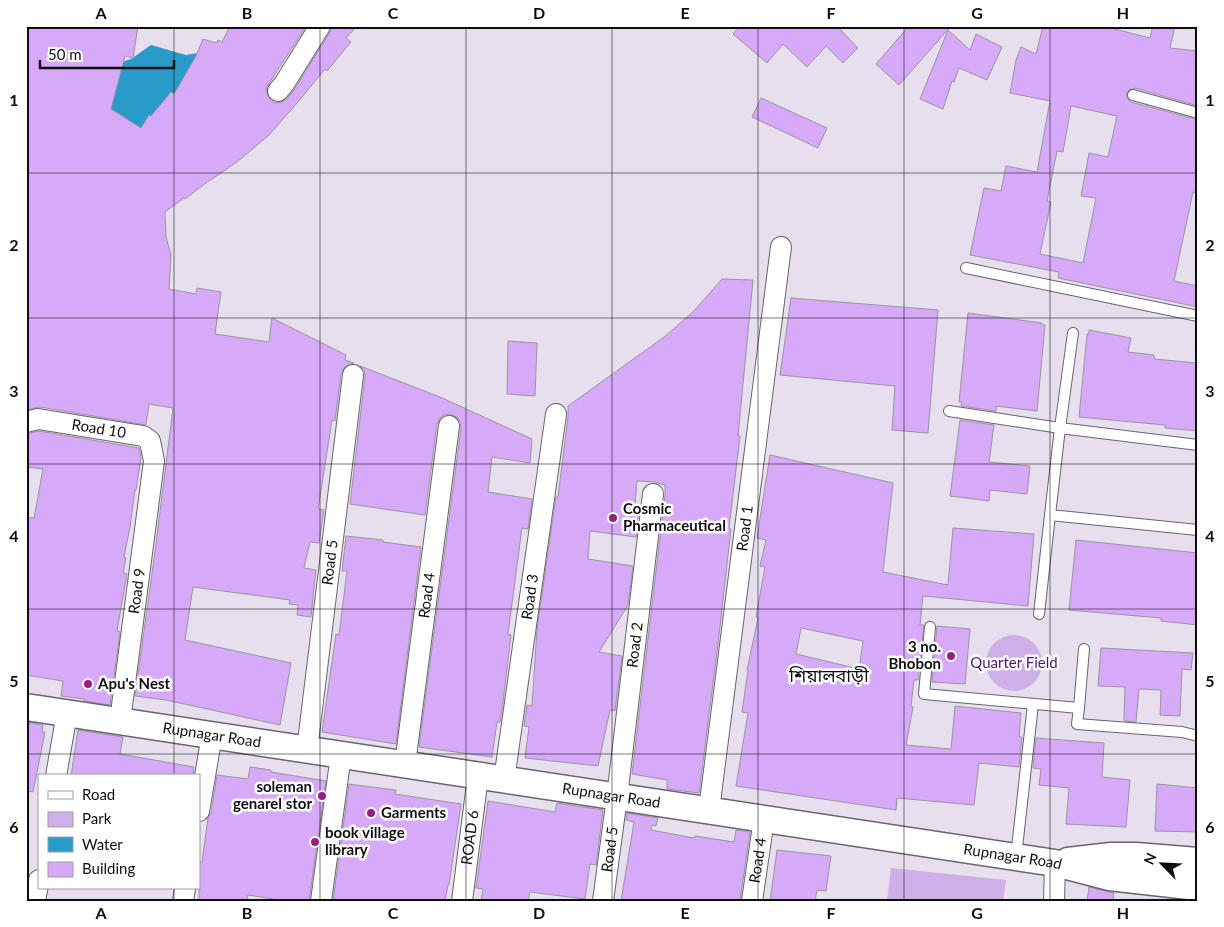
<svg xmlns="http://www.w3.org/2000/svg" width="1224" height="927" font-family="Lato,'Noto Sans Bengali',sans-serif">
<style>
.green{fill:#ceafe8}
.water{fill:#299bca}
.building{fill:#d6a9f9;stroke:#9b94a1;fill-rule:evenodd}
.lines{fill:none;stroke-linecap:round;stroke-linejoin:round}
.service-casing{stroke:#69636f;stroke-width:12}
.minor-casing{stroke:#69636f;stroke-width:22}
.tertiary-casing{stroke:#69636f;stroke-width:29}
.service{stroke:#fff;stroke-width:10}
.minor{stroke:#fff;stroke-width:20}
.tertiary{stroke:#fff;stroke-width:26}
.grid{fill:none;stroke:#0f0d11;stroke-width:1;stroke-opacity:0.55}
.poi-dot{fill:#95217f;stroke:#fff;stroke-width:2}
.labels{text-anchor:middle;stroke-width:5;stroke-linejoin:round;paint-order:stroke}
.street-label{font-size:15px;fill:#0f0d11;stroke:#fff}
.poi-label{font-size:15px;font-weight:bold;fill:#0f0d11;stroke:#fff;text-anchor:start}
.park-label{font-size:15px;fill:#501471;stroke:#fff}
.quarter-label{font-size:18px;fill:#0f0d11;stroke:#fff}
.neatline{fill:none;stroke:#0f0d11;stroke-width:2}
.grid-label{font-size:16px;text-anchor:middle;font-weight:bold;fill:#0f0d11}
</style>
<rect width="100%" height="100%" fill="#e7dfed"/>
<g class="green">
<circle cx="1014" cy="663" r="28"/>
<polygon points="891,868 1006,880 1003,901 887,901"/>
</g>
<polygon class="water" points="151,45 186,55 221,49 167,152 26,56 112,65 131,59"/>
<g class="building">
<polygon points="26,26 138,26 133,58 125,56 111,109 141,128 149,115 151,116 171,92 174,94 196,56 203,39 216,43 218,40 222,42 230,26 306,26 266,88 267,94 270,100 275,103 281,102 287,99 294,90 330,32 332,26 357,26 346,38 351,42 340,55 327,71 325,69 298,102 269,135 237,162 206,183 185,199 184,198 165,212 166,237 171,255 169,289 196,294 197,288 221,292 215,334 269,342 272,318 346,355 345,360 354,363 349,364 344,368 341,374 335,421 332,420 318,509 324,510 319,543 310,542 304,568 316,570 311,617 297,615 298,605 289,604 290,600 193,587 185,640 291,663 280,725 166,700 135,696 154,559 173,408 149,404 146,425 40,407 26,410"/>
<polygon points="740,26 837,26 858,48 843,63 826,46 807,67 783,44 767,63 733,34"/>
<polygon points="909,26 951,26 899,85 876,64"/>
<path d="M1043 26H1103L1150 38 1153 26H1175L1170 48 1198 51V106L1135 88 1129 90 1127 93 1126 96 1128 99 1131 102 1198 120V193L1193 192 1174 281 1198 286V307L1058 278 1059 272 970 255 984 188 1001 191 1006 166 1037 172 1050 101 1010 93 1016 60 1021 47 1036 54ZM1071 106 1117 116 1108 157 1089 153 1081 196 1096 198 1083 263 1040 254 1051 202 1047 201 1057 151 1063 152Z"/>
<polygon points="948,30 970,50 976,34 1002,47 987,80 959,68 954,82 952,81 943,109 920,99"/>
<polygon points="761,98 827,128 818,148 752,117"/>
<polygon points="722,279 753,280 738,436 740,436 729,528 731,529 718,644 699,793 667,789 667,780 632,774 665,495 665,485 655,482 637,481 634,515 638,516 636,537 590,531 588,559 633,566 628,605 599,652 622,656 615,711 610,710 598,766 525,758 529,727 524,726 527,705 532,706 537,629 556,497 558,497 568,416 568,406 664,337 693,312"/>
<polygon points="791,298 938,310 928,433 892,430 895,386 780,375"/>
<polygon points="968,313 1042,323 1042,325 1045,325 1037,411 996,406 996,411 961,406 962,402 959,402"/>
<polygon points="1089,330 1131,338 1128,352 1154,355 1154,359 1198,363 1198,431 1165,428 1165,425 1079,417 1087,334 1089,334"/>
<polygon points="508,341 537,343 535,396 507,394"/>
<polygon points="360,366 440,397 532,439 530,463 492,457 488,492 532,499 528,529 522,528 508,634 511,635 503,702 500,722 497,722 492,757 419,747 461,428 460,422 457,417 450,414 444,415 440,418 437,424 425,515 350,504 365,376 364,370"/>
<polygon points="960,420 994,425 989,462 1030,466 1027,494 990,490 989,501 950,496"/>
<polygon points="39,431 139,448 141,457 136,490 135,490 130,527 124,557 126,558 123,573 127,574 117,631 120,632 110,705 84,701 84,699 61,696 63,681 26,675 26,517 34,518 43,469 26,467 26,464 29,433"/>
<path d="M770 455 893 483 883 572 948 585 953 528 1034 534 1028 606 923 596 920 625H924L918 680H914L911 706 913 707 906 745 951 749 955 706 1021 713 1019 737H1022L1019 767 979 763 974 805 897 798 896 810 736 786 748 713 742 712 748 670H747L758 618 756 617 765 567 760 566 766 540 757 538ZM801 628 863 641 859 669 796 654Z"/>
<polygon points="346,536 383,540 383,542 421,547 396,744 322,732 336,634 339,635 347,571 342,571"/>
<polygon points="1076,540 1198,553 1198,625 1161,621 1161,618 1069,610"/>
<polygon points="937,626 970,629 965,684 932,682"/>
<polygon points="1101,648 1193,653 1191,670 1182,669 1180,716 1160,715 1161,690 1139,689 1136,722 1124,721 1125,687 1098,686"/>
<polygon points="26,722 43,725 42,732 45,732 33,792 26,791"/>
<polygon points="78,730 123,737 120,754 194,767 193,776 71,776"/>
<polygon points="1036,738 1104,743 1102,777 1130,780 1126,827 1066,824 1069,788 1039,785 1041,769 1033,768"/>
<polygon points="250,767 271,770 271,772 326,781 309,901 286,901 248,895 247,901 199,901 199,862 202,862 208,818 211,813 217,775 248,779"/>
<polygon points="349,784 396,790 395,794 461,804 449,885 448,885 445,901 333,901"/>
<polygon points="1157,784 1198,788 1198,832 1155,831"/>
<polygon points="488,801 555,812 557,803 603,810 596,865 590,864 585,899 530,892 528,901 481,901 483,889 476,888"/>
<polygon points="627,813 658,818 656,826 652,825 651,830 694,838 695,836 734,842 736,830 750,832 740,901 621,901 634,822 626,820"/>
<polygon points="777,850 831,856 826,891 817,890 815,901 770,901"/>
<polygon points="1089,887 1114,893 1113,901 1087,901"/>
</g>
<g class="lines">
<defs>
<g id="service">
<polyline points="1133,95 1198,113"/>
<polyline points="966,268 1198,316"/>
<polyline points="949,411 1060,428 1073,333"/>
<polyline points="1198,445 1060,428 1050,515 1198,530"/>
<polyline points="1039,614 1050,515"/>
<polyline points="930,627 924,694 1079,708 1084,649"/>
<polyline points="1079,708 1077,724 1182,732 1198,736"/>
<polyline points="1016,857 1033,704"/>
</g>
<g id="minor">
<polyline points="278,91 284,84 320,26"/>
<path id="s1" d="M26 422 38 419 143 436 150 441 154 461 120 721"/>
<path id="s2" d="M307 750 353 375"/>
<path id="s3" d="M405 764 449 426"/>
<polyline points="56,776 67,713"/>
<path id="s4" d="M504 780 556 414"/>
<path id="s5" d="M709 810 781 247"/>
<polyline points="199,811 212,735"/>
<polyline points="35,901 39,880"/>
<polyline points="183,901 185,888"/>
<polyline points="321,901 341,755"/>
<path id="s6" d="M462 901 478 776"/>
<path id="s7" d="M603 901 617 797 653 494"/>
<path id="s8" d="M752 901 764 819"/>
<polyline points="1054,901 1055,863"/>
</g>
<g id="tertiary">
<path id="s9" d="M26 707 1055 863 1109 877 1198 887"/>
<polyline points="1068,861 1111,856 1136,856 1198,861"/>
</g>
</defs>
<use href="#service" class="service-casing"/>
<use href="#minor" class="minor-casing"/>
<use href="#tertiary" class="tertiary-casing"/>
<use href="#service" class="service"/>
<use href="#minor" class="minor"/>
<use href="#tertiary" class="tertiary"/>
</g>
<path class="grid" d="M174 26V776M320 26V901M466 26V901M612 26V901M758 26V901M904 26V901M1050 26V901M26 173H1198M26 318H1198M26 464H1198M26 609H1198M26 754H1198M174 888V901"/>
<g class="poi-dot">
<circle cx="613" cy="518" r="5"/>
<circle cx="951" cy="656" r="5"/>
<circle cx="88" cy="684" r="5"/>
<circle cx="322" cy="796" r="5"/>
<circle cx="371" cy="813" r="5"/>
<circle cx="315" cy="842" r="5"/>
</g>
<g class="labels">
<g class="street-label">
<text dy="5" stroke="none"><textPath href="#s1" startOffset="74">Road 10</textPath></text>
<text dy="5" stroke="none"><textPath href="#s5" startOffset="284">Road 1</textPath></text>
<text dy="5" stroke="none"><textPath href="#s2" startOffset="189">Road 5</textPath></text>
<text transform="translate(137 591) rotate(-82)" y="5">Road 9</text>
<text dy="5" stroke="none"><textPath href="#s3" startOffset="170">Road 4</textPath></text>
<text dy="5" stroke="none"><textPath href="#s4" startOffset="185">Road 3</textPath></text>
<text dy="5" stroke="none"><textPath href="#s7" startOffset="258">Road 2</textPath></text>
<text dy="5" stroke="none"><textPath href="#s9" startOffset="188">Rupnagar Road</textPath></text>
<text dy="5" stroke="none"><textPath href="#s9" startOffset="592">Rupnagar Road</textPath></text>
<text dy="5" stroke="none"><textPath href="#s6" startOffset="64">ROAD 6</textPath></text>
<text dy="5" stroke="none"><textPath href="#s7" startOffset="52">Road 5</textPath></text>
<text dy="5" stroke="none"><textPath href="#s9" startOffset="998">Rupnagar Road</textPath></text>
<text dy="5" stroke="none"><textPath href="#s8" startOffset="41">Road 4</textPath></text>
</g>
<g class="poi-label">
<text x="623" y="514">Cosmic<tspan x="623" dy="17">Pharmaceutical</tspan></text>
<text x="941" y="652" text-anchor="end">3 no.<tspan x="941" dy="17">Bhobon</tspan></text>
<text x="98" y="689">Apu's Nest</text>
<text x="312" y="792" text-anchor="end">soleman<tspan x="312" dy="17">genarel stor</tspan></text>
<text x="381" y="818">Garments</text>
<text x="325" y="838">book village<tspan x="325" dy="17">library</tspan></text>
</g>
<g class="park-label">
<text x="1014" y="668">Quarter Field</text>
</g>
<g class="quarter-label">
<text x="829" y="682">শিয়ালবাড়ী</text>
</g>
</g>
<rect width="1224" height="927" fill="none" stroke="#ffffff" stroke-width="55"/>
<rect x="38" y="774" width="162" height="115" fill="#ffffff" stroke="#9f9ea0"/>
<rect x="48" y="791" width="25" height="8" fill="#ffffff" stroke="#9f9ea0"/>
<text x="82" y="800" font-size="15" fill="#0f0d11">Road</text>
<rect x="48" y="812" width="25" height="15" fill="#ceafe8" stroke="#9f9ea0"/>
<text x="82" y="824" font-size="15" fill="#0f0d11">Park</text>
<rect x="48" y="837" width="25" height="15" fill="#299bca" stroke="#9f9ea0"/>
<text x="82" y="850" font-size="15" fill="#0f0d11">Water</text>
<rect x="48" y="862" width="25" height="15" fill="#d6a9f9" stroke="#9f9ea0"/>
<text x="82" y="874" font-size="15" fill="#0f0d11">Building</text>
<g transform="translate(1162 864) rotate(294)" stroke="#ffffff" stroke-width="4" paint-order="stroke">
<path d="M0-4L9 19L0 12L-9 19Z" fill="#0f0d11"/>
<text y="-8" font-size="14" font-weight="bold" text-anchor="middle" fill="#0f0d11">N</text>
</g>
<path d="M40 60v8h134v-8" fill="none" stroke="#0f0d11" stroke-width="2.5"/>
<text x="48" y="60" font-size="15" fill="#0f0d11" stroke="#ffffff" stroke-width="4" paint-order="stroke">50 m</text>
<rect x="28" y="28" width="1168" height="872" class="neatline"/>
<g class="grid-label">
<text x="101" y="19">A</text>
<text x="247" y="19">B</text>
<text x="393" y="19">C</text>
<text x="539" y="19">D</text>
<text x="685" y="19">E</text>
<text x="831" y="19">F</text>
<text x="977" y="19">G</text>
<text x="1123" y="19">H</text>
<text x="14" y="106">1</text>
<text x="1210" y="106">1</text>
<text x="14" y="251">2</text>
<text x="1210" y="251">2</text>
<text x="14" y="397">3</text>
<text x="1210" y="397">3</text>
<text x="14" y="542">4</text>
<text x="1210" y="542">4</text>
<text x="14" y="687">5</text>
<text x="1210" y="687">5</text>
<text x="14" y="833">6</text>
<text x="1210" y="833">6</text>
<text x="101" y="919">A</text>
<text x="247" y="919">B</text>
<text x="393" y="919">C</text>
<text x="539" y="919">D</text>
<text x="685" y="919">E</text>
<text x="831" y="919">F</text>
<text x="977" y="919">G</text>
<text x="1123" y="919">H</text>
</g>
</svg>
